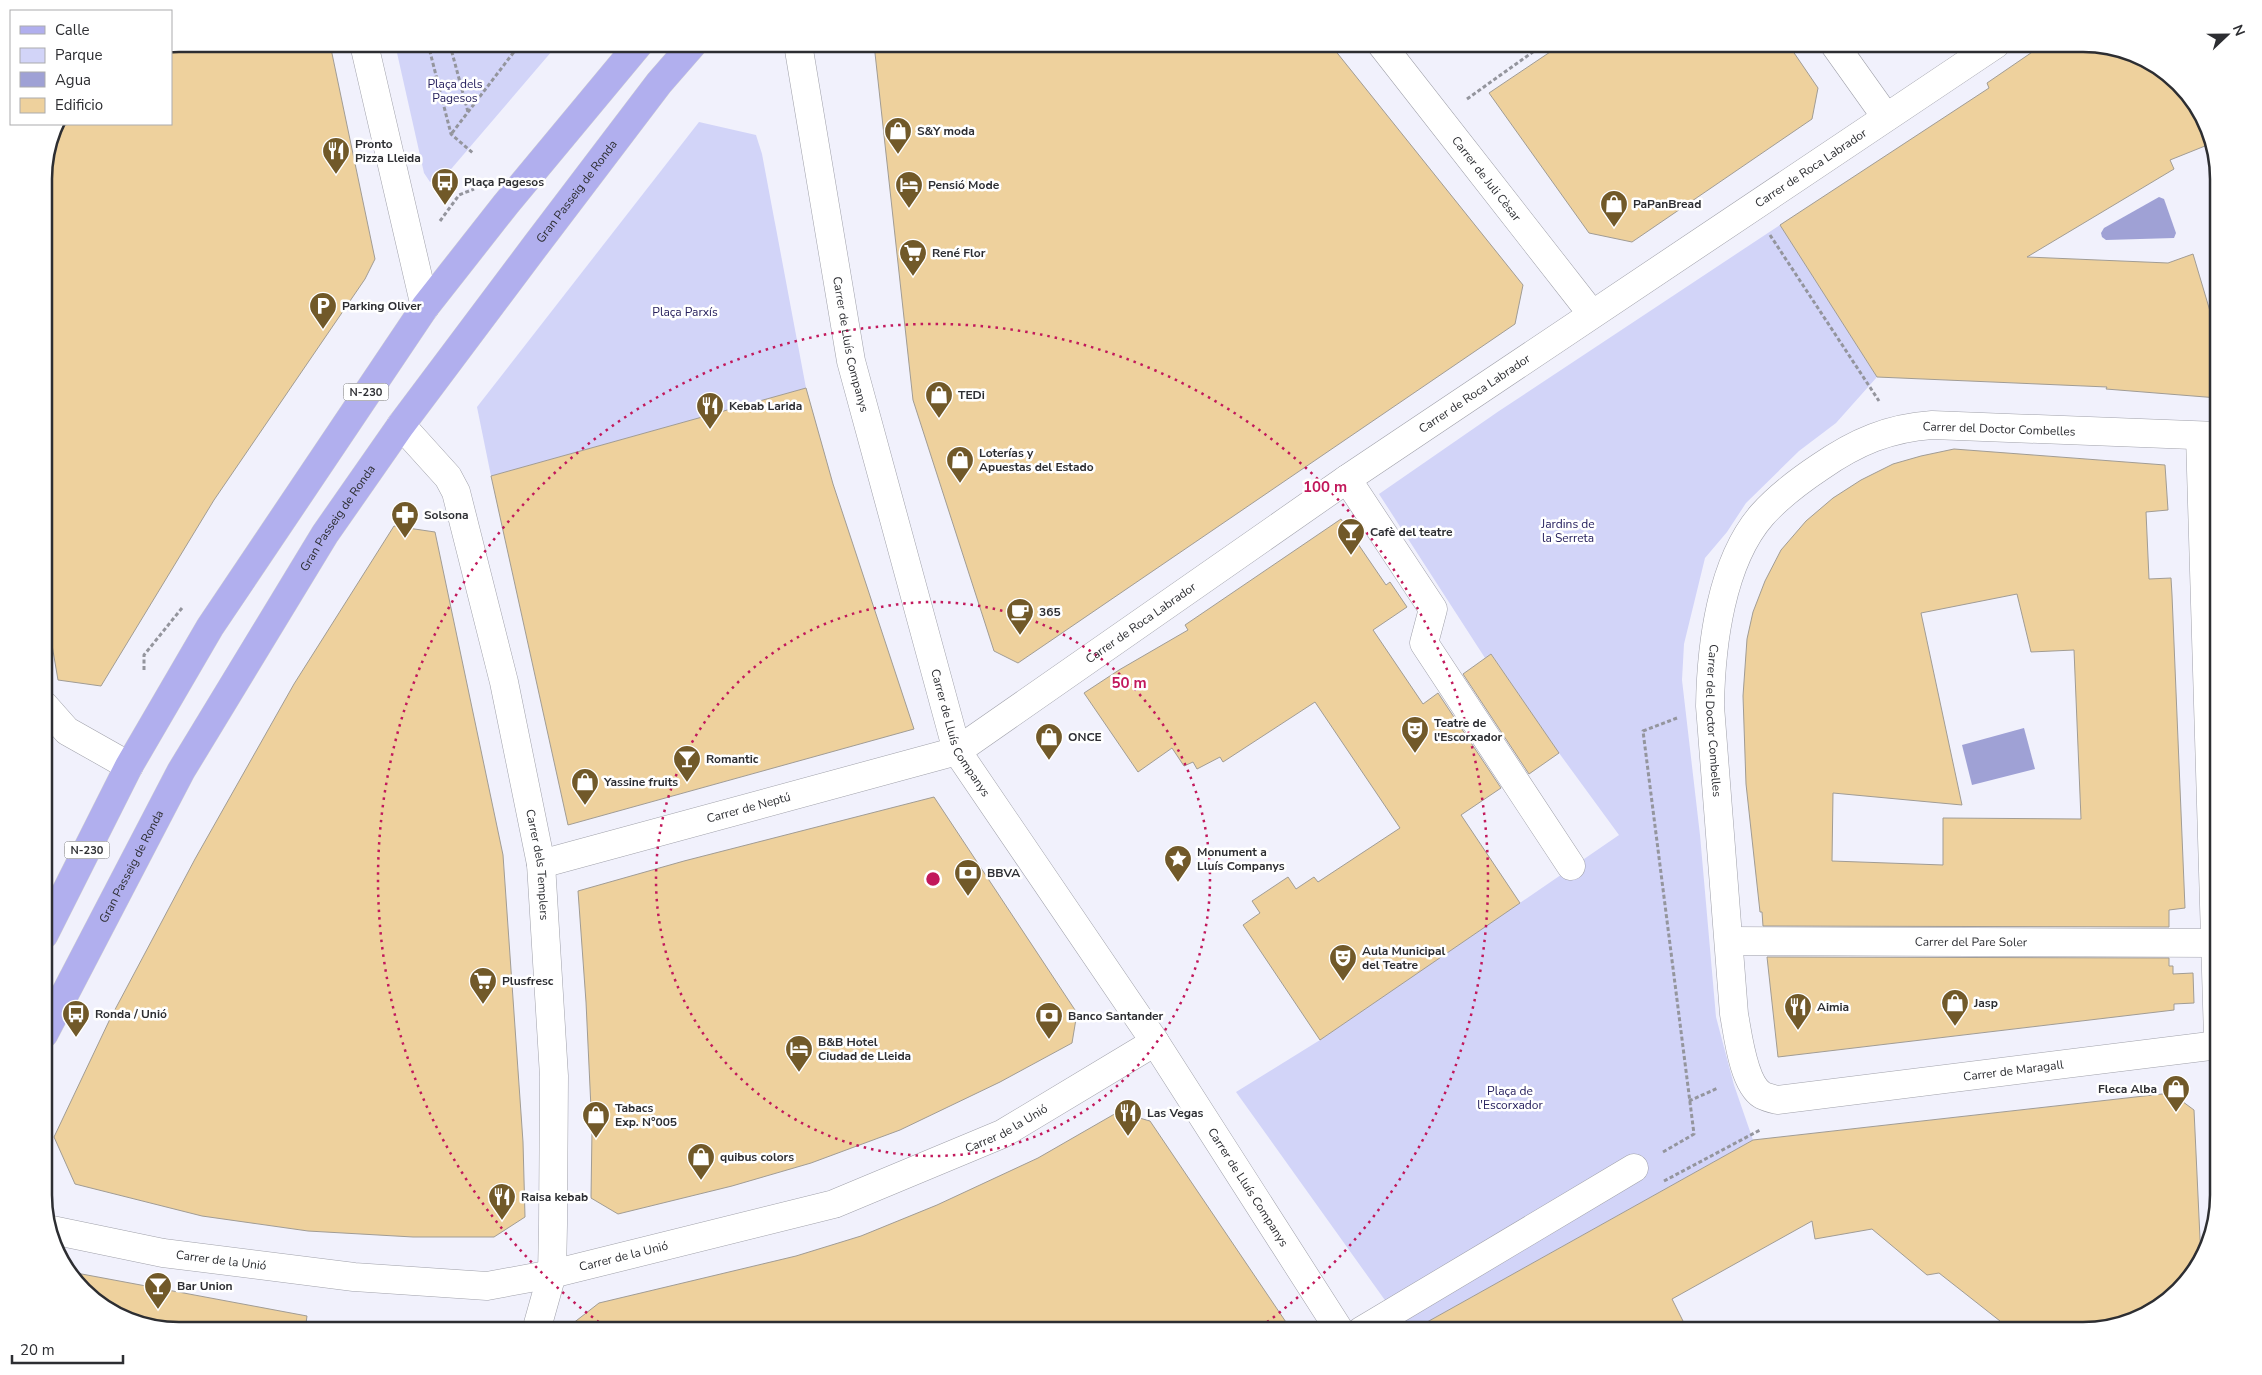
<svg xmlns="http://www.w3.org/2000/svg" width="2262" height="1375" font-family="'Nunito Sans',sans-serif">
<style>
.green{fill:#d2d4f8}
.water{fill:#9fa1d5}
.building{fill:#eed19d;stroke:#a19c94;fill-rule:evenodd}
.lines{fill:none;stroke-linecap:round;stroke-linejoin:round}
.street-casing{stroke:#a0a1aa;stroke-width:29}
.primary-casing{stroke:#d1d1d2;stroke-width:29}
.path{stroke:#94959d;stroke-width:3;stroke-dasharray:4 2.5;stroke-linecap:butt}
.street{stroke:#fff;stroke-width:28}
.primary{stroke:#b1afee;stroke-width:28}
.ring{fill:none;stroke:#c2185b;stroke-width:2.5;stroke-dasharray:2.5 5}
.labels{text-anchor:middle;stroke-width:5;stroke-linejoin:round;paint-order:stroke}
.shield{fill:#fff;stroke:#6c6d70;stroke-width:1}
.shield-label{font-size:11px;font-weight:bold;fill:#2d2e32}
.park-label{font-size:12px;fill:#26205d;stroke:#fff}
.poi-label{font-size:12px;font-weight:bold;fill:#2d2e32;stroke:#fff;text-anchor:start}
.street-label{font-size:12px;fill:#2d2e32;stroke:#fff}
.rim{fill:none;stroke:#2d2e32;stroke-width:2.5}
.centre{fill:#c2185b;stroke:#fff;stroke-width:2.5}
.ring-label{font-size:15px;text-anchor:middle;font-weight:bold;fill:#c2185b;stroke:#fff;stroke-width:5;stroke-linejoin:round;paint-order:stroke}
</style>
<rect width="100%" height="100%" fill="#f1f1fc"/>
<g class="green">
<polygon points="395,44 558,44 440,182 430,182 424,173"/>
<polygon points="699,122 756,135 762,154 806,388 491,476 477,407"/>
<polygon points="1780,225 1877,377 1836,423 1799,451 1746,503 1727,532 1705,558 1684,644 1682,680 1700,835 1716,1017 1734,1085 1753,1140 1411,1331 1407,1331 1236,1092 1320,1040 1619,835 1559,753 1492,655 1485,658 1379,494 1499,411"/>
</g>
<g class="water">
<polygon points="2159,197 2164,199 2176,233 2174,238 2106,240 2102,237 2101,233 2104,228"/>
<polygon points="2024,728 2035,769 1972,785 1962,745"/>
</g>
<g class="building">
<polygon points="180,44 330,44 375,259 365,279 214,500 101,686 58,680 44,598 44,171 54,128 69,124 171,124 171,45"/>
<polygon points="874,44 1330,44 1523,285 1515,324 1018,663 994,651 913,400"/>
<polygon points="1562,44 1788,44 1818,88 1812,119 1632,242 1589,233 1489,93"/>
<polygon points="2044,44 2082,44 2151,62 2200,111 2210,144 2170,160 2174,169 2027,257 2168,263 2193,254 2218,338 2218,398 2106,389 2107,387 1877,377 1780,225 1989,88 1987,83"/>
<polygon points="806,388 833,484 914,729 568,825 491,476"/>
<path d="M1954 449 2165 465 2168 510 2146 512 2149 579 2171 578 2172 595 2185 908 2169 910V927L1763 926 1762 912H1760L1746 784 1743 696 1747 639 1753 612 1765 581 1781 550 1806 521 1833 498 1861 480 1893 464 1921 456ZM2017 594 2031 652 2074 650 2081 819 1943 818V865L1832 861 1833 793 1962 805 1921 613Z"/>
<polygon points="1341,519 1386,585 1390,582 1407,607 1373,630 1423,704 1438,693 1501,788 1461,815 1520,903 1320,1040 1243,925 1260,913 1252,901 1288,877 1296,889 1314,877 1318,882 1400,828 1315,702 1223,762 1220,757 1197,769 1193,762 1184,766 1172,748 1138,772 1084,693 1119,670 1188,630 1185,625"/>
<polygon points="394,526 435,532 503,855 523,1142 525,1217 494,1237 413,1237 308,1231 202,1216 75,1184 54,1137 110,1019 195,859 294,684"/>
<polygon points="1491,654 1559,753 1529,774 1463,674"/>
<polygon points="934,797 1077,1013 1072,1043 1000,1082 900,1130 811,1163 732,1186 618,1214 591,1198 592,1130 586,1002 578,891 684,861"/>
<polygon points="1767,957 2169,958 2169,966 2173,966 2173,974 2193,973 2194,1003 2174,1004 2174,1010 1778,1057"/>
<polygon points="2171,1093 2194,1110 2201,1260 2200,1264 2150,1313 2083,1331 1995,1331 2000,1321 1939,1273 1927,1275 1872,1229 1815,1239 1812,1221 1672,1299 1688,1331 1411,1331 1753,1140"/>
<polygon points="1118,1112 1150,1121 1292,1331 563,1331 599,1303 796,1256 861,1236 937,1205 1038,1158"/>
<polygon points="71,1272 307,1316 305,1331 180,1331 111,1313"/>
</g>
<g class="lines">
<defs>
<g id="street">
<polyline points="364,44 425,307"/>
<path id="s1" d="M798 44 851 361 957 751 1155 1042 1340 1331"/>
<path id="s2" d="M1381 44 1592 314"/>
<polyline points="1834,44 1886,117"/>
<path id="s3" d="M401 425 448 477 456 492 504 682 541 864 554 1076 553 1225 552 1274 536 1331"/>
<polyline points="2200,436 2218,1038"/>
<path id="s4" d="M2218 436 1932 425C1889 428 1856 442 1820 467 1799 481 1779 496 1762 515 1721 562 1711 645 1710 706L1734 1014C1738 1035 1743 1083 1762 1095 1766 1097 1773 1099 1777 1100L2218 1045"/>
<polyline points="1347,479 1433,609 1424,643 1571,866"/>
<polyline points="44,705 67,731 129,766"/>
<path id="s5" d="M541 864 957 751 1347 479 1996 44"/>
<path id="s6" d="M1729 941 2214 943"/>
<path id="s7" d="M52 1230 163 1253 354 1277 487 1286 552 1274 834 1204 1002 1134 1155 1042"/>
<polyline points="1361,1331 1634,1168"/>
</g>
<g id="primary">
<polyline points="44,935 129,766 210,627 425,307 506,204 639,44"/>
<path id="s8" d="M44 1034 181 771 325 534 401 425 536 245 659 83 693 44"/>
</g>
</defs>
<use href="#street" class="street-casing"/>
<use href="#primary" class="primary-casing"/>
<g class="path">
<polyline points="428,44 451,134 474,154"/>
<polyline points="450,45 468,112"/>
<polyline points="1467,99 1544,44"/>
<polyline points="452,133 520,44"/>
<polyline points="440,221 459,195 474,189"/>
<polyline points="1770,235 1879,401"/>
<polyline points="144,670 144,655 182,608"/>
<polyline points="1689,1101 1718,1088"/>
<polyline points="1663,1152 1694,1134 1643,731 1677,718"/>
<polyline points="1664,1181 1760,1130"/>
</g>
<use href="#street" class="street"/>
<use href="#primary" class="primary"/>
</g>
<g class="ring">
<circle cx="933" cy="879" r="277"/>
<path d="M611 1331A555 555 0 1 1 1255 1331"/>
</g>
<defs>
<symbol id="shop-pin" viewBox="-11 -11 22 30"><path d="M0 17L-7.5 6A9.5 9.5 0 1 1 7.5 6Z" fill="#715929" stroke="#fff"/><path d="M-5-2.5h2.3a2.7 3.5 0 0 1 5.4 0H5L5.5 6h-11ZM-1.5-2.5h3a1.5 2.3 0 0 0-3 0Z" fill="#fff"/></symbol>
<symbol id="restaurant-pin" viewBox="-11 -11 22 30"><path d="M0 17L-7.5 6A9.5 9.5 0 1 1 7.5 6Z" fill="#715929" stroke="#fff"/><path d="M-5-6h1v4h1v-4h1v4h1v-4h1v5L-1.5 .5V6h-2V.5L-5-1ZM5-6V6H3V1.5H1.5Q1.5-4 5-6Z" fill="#fff"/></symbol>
<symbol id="bus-pin" viewBox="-11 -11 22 30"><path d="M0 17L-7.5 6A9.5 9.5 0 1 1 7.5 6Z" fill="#715929" stroke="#fff"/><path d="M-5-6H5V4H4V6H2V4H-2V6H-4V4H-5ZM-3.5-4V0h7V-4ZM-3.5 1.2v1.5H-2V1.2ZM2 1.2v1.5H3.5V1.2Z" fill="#fff"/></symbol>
<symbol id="hotel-pin" viewBox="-11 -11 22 30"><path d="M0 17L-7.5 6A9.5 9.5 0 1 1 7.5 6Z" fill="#715929" stroke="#fff"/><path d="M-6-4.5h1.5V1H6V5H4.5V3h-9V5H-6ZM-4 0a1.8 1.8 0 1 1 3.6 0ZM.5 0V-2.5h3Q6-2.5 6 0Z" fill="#fff"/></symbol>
<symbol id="supermarket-pin" viewBox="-11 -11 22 30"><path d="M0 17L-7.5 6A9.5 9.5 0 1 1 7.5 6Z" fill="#715929" stroke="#fff"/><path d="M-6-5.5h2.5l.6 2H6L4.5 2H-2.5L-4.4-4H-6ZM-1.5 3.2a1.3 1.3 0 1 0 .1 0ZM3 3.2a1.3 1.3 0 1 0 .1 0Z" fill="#fff"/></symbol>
<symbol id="parking-pin" viewBox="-11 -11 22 30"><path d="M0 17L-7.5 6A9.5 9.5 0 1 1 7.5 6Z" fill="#715929" stroke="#fff"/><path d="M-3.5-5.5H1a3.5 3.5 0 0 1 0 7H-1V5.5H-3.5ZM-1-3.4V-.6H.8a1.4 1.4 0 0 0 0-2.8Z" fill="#fff"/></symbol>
<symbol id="pharmacy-pin" viewBox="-11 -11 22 30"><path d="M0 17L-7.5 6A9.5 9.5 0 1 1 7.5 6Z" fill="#715929" stroke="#fff"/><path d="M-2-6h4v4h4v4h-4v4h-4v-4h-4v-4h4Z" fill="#fff"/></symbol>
<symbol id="bar-pin" viewBox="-11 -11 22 30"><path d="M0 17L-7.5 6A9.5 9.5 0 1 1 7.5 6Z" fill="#715929" stroke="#fff"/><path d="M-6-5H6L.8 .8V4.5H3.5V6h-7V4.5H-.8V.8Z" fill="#fff"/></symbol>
<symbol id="cafe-pin" viewBox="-11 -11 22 30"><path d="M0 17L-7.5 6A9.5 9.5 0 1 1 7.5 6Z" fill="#715929" stroke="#fff"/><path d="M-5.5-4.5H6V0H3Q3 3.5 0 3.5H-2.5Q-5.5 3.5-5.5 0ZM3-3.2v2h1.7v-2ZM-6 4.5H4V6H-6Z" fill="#fff"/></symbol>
<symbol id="theatre-pin" viewBox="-11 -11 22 30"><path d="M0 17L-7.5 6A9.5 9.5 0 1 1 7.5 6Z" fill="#715929" stroke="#fff"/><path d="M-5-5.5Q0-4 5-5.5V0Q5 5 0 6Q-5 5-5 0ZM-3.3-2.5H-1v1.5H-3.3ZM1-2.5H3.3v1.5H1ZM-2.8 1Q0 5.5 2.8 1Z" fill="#fff"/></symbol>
<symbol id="sight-pin" viewBox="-11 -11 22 30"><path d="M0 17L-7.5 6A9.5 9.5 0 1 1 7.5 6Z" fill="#715929" stroke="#fff"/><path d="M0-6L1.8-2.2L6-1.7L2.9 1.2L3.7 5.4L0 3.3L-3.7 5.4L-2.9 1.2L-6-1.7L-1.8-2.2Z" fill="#fff"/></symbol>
<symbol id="bank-pin" viewBox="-11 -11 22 30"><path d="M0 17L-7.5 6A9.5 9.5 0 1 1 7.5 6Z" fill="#715929" stroke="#fff"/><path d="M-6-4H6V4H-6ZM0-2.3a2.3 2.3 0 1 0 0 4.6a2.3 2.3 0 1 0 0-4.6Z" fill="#fff"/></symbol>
</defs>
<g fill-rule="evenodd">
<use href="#shop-pin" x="882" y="115" width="32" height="43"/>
<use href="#restaurant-pin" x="320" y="135" width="32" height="43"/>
<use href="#bus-pin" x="429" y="166" width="32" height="43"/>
<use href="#hotel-pin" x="893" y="169" width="32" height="43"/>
<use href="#shop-pin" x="1598" y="188" width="32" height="43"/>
<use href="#supermarket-pin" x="897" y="237" width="32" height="43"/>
<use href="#parking-pin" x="307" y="290" width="32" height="43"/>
<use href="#shop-pin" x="923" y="379" width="32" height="43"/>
<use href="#restaurant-pin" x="694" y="390" width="32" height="43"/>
<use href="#shop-pin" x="944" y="444" width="32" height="43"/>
<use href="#pharmacy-pin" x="389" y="499" width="32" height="43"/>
<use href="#bar-pin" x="1335" y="516" width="32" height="43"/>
<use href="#cafe-pin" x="1004" y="596" width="32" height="43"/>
<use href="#theatre-pin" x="1399" y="714" width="32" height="43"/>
<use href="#shop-pin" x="1033" y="721" width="32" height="43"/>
<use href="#bar-pin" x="671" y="743" width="32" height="43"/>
<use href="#shop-pin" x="569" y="766" width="32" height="43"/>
<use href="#sight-pin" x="1162" y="843" width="32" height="43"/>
<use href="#bank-pin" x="952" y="857" width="32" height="43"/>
<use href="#theatre-pin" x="1327" y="942" width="32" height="43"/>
<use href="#supermarket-pin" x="467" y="965" width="32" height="43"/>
<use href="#shop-pin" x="1939" y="987" width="32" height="43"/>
<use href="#restaurant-pin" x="1782" y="991" width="32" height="43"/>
<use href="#bus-pin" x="60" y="998" width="32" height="43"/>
<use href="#bank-pin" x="1033" y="1000" width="32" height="43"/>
<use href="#hotel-pin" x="783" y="1033" width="32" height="43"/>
<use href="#shop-pin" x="2160" y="1073" width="32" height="43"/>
<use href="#restaurant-pin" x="1112" y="1097" width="32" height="43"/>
<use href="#shop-pin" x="580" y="1099" width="32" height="43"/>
<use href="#shop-pin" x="685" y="1141" width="32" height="43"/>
<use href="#restaurant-pin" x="486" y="1181" width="32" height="43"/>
<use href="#bar-pin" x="142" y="1270" width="32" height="43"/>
</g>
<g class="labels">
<g class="shield">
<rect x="343.5" y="383.5" width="45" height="17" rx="4"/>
<rect x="64.5" y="841.5" width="45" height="17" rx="4"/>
</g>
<g class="shield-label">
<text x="366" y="396">N-230</text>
<text x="87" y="854">N-230</text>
</g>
<g class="park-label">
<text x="455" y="88">Plaça dels<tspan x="455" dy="14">Pagesos</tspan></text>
<text x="685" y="316">Plaça Parxís</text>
<text x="1568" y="528">Jardins de<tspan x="1568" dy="14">la Serreta</tspan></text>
<text x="1510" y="1095">Plaça de<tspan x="1510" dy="14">l'Escorxador</tspan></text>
</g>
<g class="poi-label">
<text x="917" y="135">S&amp;Y moda</text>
<text x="355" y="148">Pronto<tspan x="355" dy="14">Pizza Lleida</tspan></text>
<text x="464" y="186">Plaça Pagesos</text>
<text x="928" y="189">Pensió Mode</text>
<text x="1633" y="208">PaPanBread</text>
<text x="932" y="257">René Flor</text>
<text x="342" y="310">Parking Oliver</text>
<text x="958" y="399">TEDi</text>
<text x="729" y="410">Kebab Larida</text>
<text x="979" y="457">Loterías y<tspan x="979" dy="14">Apuestas del Estado</tspan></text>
<text x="424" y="519">Solsona</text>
<text x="1370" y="536">Cafè del teatre</text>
<text x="1039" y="616">365</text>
<text x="1434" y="727">Teatre de<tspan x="1434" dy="14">l'Escorxador</tspan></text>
<text x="1068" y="741">ONCE</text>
<text x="706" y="763">Romantic</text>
<text x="604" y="786">Yassine fruits</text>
<text x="1197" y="856">Monument a<tspan x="1197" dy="14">Lluís Companys</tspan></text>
<text x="987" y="877">BBVA</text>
<text x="1362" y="955">Aula Municipal<tspan x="1362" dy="14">del Teatre</tspan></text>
<text x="502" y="985">Plusfresc</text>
<text x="1974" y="1007">Jasp</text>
<text x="1817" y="1011">Aimia</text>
<text x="95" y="1018">Ronda / Unió</text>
<text x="1068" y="1020">Banco Santander</text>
<text x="818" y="1046">B&amp;B Hotel<tspan x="818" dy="14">Ciudad de Lleida</tspan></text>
<text x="2157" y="1093" text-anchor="end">Fleca Alba</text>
<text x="615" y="1112">Tabacs<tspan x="615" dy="14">Exp. N°005</tspan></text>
<text x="1147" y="1117">Las Vegas</text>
<text x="720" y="1161">quibus colors</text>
<text x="521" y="1201">Raisa kebab</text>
<text x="177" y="1290">Bar Union</text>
</g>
<g class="street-label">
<text dy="4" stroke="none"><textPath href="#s5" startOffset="1465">Carrer de Roca Labrador</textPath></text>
<text dy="4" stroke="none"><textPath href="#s2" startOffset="171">Carrer de Juli Cèsar</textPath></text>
<text dy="4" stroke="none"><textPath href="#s8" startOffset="999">Gran Passeig de Ronda</textPath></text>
<text dy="4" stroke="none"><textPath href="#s1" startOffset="305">Carrer de Lluís Companys</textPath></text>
<text dy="4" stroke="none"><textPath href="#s5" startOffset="1060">Carrer de Roca Labrador</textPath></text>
<text transform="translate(1999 429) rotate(2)" y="4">Carrer del Doctor Combelles</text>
<text dy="4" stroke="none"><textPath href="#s8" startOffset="594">Gran Passeig de Ronda</textPath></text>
<text dy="4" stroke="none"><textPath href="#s5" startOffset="655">Carrer de Roca Labrador</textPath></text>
<text dy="4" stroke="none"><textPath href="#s4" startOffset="699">Carrer del Doctor Combelles</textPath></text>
<text dy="4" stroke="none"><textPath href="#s1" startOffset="710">Carrer de Lluís Companys</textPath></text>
<text dy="4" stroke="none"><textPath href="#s5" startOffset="215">Carrer de Neptú</textPath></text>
<text dy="4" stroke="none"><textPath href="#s3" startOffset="469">Carrer dels Templers</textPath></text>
<text dy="4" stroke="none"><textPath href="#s8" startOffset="189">Gran Passeig de Ronda</textPath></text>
<text dy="4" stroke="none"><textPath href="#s6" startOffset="242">Carrer del Pare Soler</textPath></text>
<text dy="4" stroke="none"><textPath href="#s4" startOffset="1335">Carrer de Maragall</textPath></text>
<text dy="4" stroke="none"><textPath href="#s7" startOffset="984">Carrer de la Unió</textPath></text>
<text dy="4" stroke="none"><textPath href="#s1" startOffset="1250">Carrer de Lluís Companys</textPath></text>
<text dy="4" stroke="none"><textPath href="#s7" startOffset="579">Carrer de la Unió</textPath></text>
<text dy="4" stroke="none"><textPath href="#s7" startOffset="172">Carrer de la Unió</textPath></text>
</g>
</g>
<path d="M0 0H2262V1375H0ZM179 52H2083A127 127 0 0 1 2210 179V1195A127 127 0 0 1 2083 1322H179A127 127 0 0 1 52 1195V179A127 127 0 0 1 179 52Z" fill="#fff" fill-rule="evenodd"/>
<path class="rim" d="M179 52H2083A127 127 0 0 1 2210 179V1195A127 127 0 0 1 2083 1322H179A127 127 0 0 1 52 1195V179A127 127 0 0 1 179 52Z"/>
<circle cx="933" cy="879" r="8" class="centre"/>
<g class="ring-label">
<text x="1325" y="492">100 m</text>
<text x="1129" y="688">50 m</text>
</g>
<rect x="10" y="10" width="162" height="115" fill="#ffffff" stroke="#ababad"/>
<rect x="20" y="26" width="25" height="8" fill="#b1afee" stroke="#ababad"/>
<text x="55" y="35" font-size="15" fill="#2d2e32">Calle</text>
<rect x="20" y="48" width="25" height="15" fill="#d2d4f8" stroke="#ababad"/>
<text x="55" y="60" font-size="15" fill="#2d2e32">Parque</text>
<rect x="20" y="72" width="25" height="15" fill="#9fa1d5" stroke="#ababad"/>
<text x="55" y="85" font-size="15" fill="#2d2e32">Agua</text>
<rect x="20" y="98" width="25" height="15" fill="#eed19d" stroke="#ababad"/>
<text x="55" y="110" font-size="15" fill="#2d2e32">Edificio</text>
<g transform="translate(2227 35) rotate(68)" stroke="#ffffff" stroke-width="4" paint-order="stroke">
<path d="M0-4L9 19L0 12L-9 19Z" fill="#2d2e32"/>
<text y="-8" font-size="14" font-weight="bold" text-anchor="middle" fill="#2d2e32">N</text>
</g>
<path d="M12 1355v8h111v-8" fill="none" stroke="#2d2e32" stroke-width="2.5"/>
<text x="20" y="1355" font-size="15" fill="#2d2e32" stroke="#ffffff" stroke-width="4" paint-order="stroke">20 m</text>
</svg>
